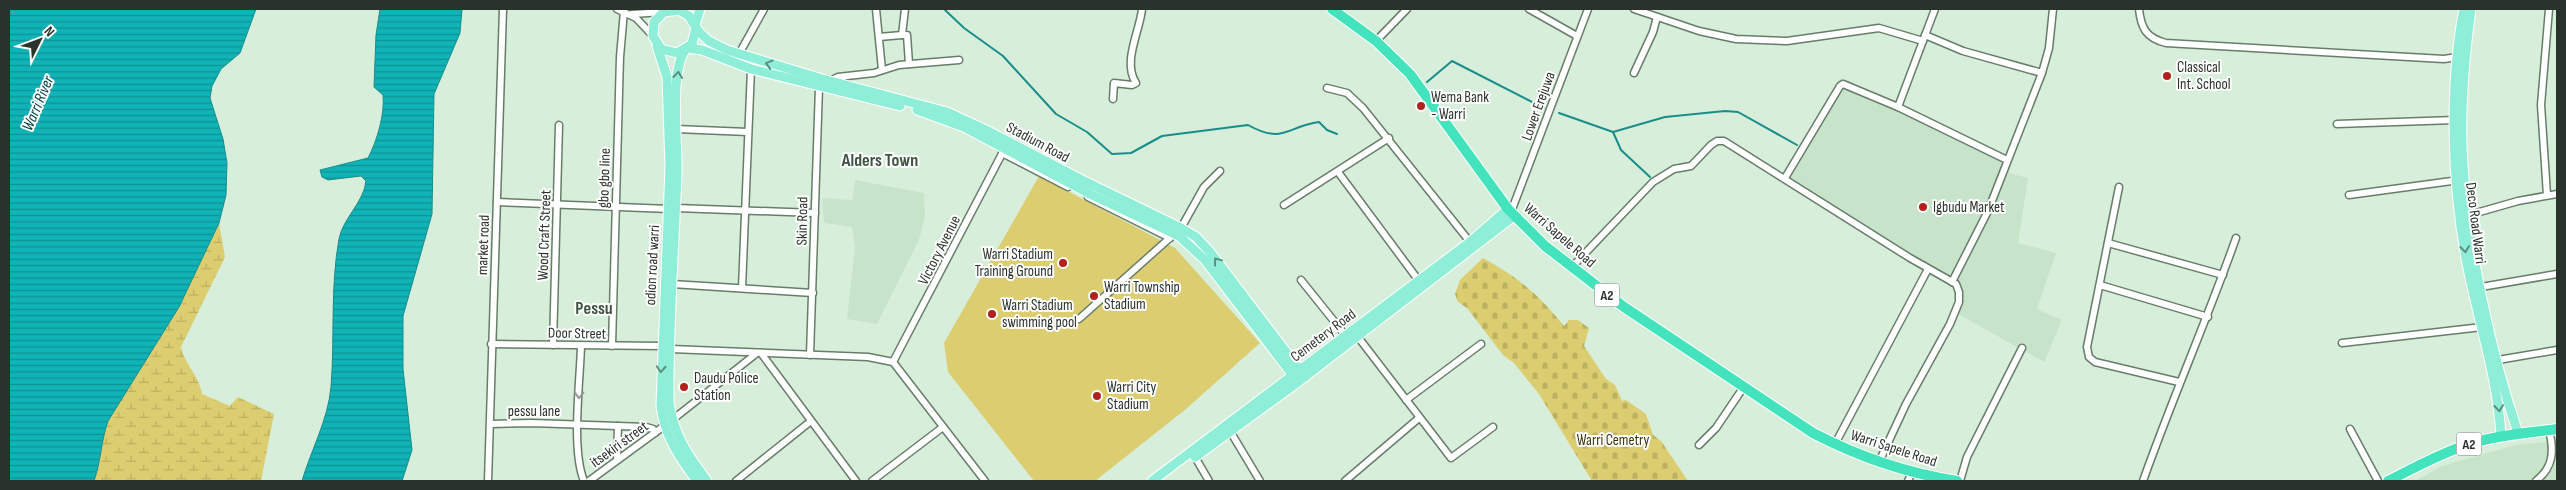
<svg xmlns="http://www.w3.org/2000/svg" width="2566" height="490" font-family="'Sofia Sans Condensed',sans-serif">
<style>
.built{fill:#c7e4cb}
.wetland{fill:url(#wetland-marsh)}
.cemetery{fill:url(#cemetery-stones)}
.garden{fill:#dbcd70}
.water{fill:url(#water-rules);stroke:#188d8c}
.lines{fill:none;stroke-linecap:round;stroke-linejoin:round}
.stream{stroke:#188d8c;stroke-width:2}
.minor-casing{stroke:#677d6a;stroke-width:9}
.major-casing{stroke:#fff;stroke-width:11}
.highway-casing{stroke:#fff;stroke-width:12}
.minor{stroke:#fff;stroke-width:6}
.major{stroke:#8eeed7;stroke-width:9}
.highway{stroke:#43e3bd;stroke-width:10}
.oneway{stroke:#5c9081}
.oneway2{stroke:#949995}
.poi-dot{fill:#b1211e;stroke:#fff;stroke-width:2}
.labels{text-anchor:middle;stroke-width:4;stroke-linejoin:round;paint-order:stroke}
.shield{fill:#fff;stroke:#69706b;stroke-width:1}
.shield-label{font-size:14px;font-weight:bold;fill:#29332b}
.poi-label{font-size:15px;fill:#29332b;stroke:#fff;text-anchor:start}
.street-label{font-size:15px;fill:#29332b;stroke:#fff}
.park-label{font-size:15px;fill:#3b350b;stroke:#fff}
.water-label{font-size:16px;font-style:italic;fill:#004143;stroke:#fff}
.quarter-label{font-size:18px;font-weight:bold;fill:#3e5241;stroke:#fff}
</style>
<defs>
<pattern id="wetland-marsh" width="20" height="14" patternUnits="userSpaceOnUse" patternTransform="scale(1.25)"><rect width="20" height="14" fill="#dbcd70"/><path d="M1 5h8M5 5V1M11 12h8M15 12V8" fill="none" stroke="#bcb061"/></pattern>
<pattern id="cemetery-stones" width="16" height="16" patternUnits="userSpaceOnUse" patternTransform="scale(1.25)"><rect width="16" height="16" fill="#dbcd70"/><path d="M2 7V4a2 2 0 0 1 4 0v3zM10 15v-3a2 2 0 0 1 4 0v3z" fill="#bcb061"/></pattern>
<pattern id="water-rules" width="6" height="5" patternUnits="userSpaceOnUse" patternTransform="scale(1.25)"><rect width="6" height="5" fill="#10b3b6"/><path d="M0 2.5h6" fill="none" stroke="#0f9294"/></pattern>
</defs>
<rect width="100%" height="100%" fill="#d7efda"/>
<g class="built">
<polygon points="1840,78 1902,104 2012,159 2009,173 2028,178 2018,243 2056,253 2037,309 2062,320 2044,362 1951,310 1958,298 1953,288 1780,180"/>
<polygon points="855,180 924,193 925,217 919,240 877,324 847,319 855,247 852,227 824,223 822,198 852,200"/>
<polygon points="2557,441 2557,481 2415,481 2442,466 2515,445"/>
</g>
<path class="wetland" d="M219 223 225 257 181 347C185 365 199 375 202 394L230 406 238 397 274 414 261 481H94C101 461 101 441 108 421L179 307Z"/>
<path class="cemetery" d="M1483 258C1520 279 1537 293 1564 326L1569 320H1578L1589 328 1584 346 1606 379 1615 385 1622 401 1626 400 1646 414 1653 435 1661 441 1688 481H1592L1539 394 1514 363 1503 355 1467 308 1458 302 1455 294 1460 280Z"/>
<polygon class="garden" points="1039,176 1175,248 1260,343 1186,409 1095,481 1034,481 948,372 944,343"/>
<g class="water">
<path d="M9 9H256L240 53 221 69 212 86 210 98 223 139 227 163 226 195 219 223 179 307 108 421C101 441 101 461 94 481H9Z"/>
<path d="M380 9H462L460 33 434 94 432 214 403 316V369L412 450 402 481H302C311 450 328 420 331 387 335 338 330 288 339 239 343 218 364 202 366 181L361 176 328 180 322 177 320 170 368 158C377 141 385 114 383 95L374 87 376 35Z"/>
</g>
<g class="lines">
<g class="stream">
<path d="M944 9 964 28 1003 56 1056 114 1087 132 1112 154 1131 153 1162 136 1248 125C1284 145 1287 126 1319 122L1327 130 1337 134"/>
<polyline points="1427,82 1452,61 1544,108"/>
<polyline points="1559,113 1613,132 1665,117 1725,111 1738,112 1797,145"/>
<polyline points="1613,132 1621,150 1650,177"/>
</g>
<defs>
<g id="minor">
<polyline points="617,9 636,18 653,36"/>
<polyline points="876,9 882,70"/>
<polyline points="905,9 902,35 907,35 909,64"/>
<polyline points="1529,9 1577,36"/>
<polyline points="1634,9 1699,31 1736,39 1787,41 1879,28 1923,41"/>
<path d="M2139 9C2141 28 2146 38 2166 43L2444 59 2457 57"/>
<polyline points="632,14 664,12"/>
<polyline points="1925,35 1963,51 2042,73"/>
<polyline points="879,37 902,35"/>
<polyline points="1376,41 1407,9"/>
<polyline points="739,54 764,9"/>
<polyline points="1634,73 1653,32 1657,17"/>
<polyline points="830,81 838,77 874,73 899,65 959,60"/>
<polyline points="1327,88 1347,93 1363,108 1470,242"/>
<path d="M1113 99 1114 83 1132 85 1136 83C1122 62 1140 31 1142 9"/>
<polyline points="1898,107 1935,9"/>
<polyline points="2337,124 2455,120"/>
<polyline points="676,129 748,132"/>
<polyline points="1002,153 1068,187"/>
<polyline points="1338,172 1419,281"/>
<polyline points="1785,178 1840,86 1843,84 1898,107 2007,160"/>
<polyline points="2119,187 2087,347 2089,357 2095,362 2179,382"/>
<polyline points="2349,195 2459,180"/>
<polyline points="2547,195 2541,105 2549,9"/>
<polyline points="1088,197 1170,238"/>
<polyline points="497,202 669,209"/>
<polyline points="1284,205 1389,138"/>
<polyline points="676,208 815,213"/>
<polyline points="1511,212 1588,9"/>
<polyline points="2469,215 2518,201 2557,194"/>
<polyline points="1181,228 1204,187 1220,171"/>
<polyline points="2108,243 2223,275"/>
<polyline points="1571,268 1653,182 1674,169 1691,166 1711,145 1717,141 1724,141 1910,258 1956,284 1959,292 1959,302 1950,324 1906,404 1879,462"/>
<polyline points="1301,280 1346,336"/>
<polyline points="1952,282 1988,211 2042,73 2049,48 2053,9"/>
<polyline points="672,284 813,293"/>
<polyline points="2100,285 2208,317"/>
<polyline points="2481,287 2557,274"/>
<polyline points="742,288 751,69"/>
<polyline points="1079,319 1172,236"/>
<polyline points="1358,337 1451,458 1493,427"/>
<polyline points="2342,343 2482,327"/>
<polyline points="491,344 662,346"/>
<polyline points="553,345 559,125"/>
<path d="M581 346C580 383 571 449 584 481"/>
<polyline points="612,346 620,57 624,11"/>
<polyline points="671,349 868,357 893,362 985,481"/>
<polyline points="761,353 856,481"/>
<polyline points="810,355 819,87"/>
<polyline points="2498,360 2557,350"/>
<polyline points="893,362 1005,148"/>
<polyline points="1406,400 1481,344"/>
<polyline points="672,420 757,353"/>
<polyline points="491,424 532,423 646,427 653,429 655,433"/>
<polyline points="2350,429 2378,481"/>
<polyline points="1230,431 1260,481"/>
<polyline points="1835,444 1928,269"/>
<polyline points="1699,445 1716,428 1743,388"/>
<polyline points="1195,457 1209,481"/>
<polyline points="617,460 618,426"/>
<polyline points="488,481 503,9"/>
<polyline points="589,481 664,426"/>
<polyline points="736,481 811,421"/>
<polyline points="872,481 943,427"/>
<polyline points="1345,481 1419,418"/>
<polyline points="1908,481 1912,472"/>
<polyline points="1960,481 1967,457 2022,348"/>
<path d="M2143 481C2172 399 2207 320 2236 238"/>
<path d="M2536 481C2554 467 2554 450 2549 430"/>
</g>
<g id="major">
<path d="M2464 9C2449 85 2452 182 2466 258 2477 318 2498 376 2501 437"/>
<path d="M2471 9C2464 60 2459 112 2463 165 2468 249 2491 353 2518 433"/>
<polyline points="695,25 700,9"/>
<polyline points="696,28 692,44 677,53 661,49 653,36 654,22 664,12 679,10 689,16 699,32 709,41 727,50 819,78 947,112 984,129 1082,180 1181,228 1196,237 1210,252 1305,377"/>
<path d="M657 46 667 77 670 167 661 405C664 435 679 457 697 481"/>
<polyline points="688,48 702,50 751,69 900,106"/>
<path d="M685 50C669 75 678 142 677 174 674 250 668 327 669 403 675 437 687 454 707 481"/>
<polyline points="917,110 964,127 1092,195 1179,236 1205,260 1298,382"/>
<polyline points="1195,457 1298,382 1514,216"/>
<polyline points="1152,481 1470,242 1508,209"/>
</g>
<g id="highway">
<path d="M1332 9 1376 41 1410 74 1508 209 1545 246 1624 307 1813 433C1859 457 1906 473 1957 481"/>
<path d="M2388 481C2414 468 2441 453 2469 444 2498 435 2528 433 2557 429"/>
</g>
</defs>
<use href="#minor" class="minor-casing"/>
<use href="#major" class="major-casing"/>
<use href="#highway" class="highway-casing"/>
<use href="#minor" class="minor"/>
<use href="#major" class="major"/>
<use href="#highway" class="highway"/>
</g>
<defs><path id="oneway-chevron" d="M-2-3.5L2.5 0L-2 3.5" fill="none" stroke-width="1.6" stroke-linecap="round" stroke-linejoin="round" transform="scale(1.25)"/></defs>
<g class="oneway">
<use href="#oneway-chevron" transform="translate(769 64) rotate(-164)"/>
<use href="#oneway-chevron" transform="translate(678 75) rotate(-84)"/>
<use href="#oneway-chevron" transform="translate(2465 249) rotate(84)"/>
<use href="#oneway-chevron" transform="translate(1217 261) rotate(-127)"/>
<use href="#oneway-chevron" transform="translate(661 369) rotate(93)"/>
<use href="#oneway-chevron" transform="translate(2499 408) rotate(84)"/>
</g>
<use class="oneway2" href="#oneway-chevron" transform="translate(579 395) rotate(92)"/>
<g class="poi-dot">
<circle cx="2167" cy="76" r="5"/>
<circle cx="1421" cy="106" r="5"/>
<circle cx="1923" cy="207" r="5"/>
<circle cx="1063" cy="263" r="5"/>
<circle cx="1094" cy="296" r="5"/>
<circle cx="992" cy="314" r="5"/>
<circle cx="684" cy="387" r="5"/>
<circle cx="1097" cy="396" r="5"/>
</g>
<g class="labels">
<g class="shield">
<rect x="1594.5" y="283.5" width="25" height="23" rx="4"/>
<rect x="2456.5" y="432.5" width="25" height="23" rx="4"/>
</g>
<g class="shield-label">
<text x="1607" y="300">A2</text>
<text x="2469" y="449">A2</text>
</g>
<g class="poi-label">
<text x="2177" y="72">Classical<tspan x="2177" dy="17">Int. School</tspan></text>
<text x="1431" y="102">Wema Bank<tspan x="1431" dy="17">- Warri</tspan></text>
<text x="1933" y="212">Igbudu Market</text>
<text x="1053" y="259" text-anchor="end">Warri Stadium<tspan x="1053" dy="17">Training Ground</tspan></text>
<text x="1104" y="292">Warri Township<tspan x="1104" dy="17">Stadium</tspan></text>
<text x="1002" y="310">Warri Stadium<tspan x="1002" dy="17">swimming pool</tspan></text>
<text x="694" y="383">Daudu Police<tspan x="694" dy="17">Station</tspan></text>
<text x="1107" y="392">Warri City<tspan x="1107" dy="17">Stadium</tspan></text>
</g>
<g class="street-label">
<text transform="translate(1538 106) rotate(-70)" y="5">Lower Erejuwa</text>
<text transform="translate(1038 142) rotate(28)" y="5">Stadium Road</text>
<text transform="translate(604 178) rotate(-88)" y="5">gbo gbo line</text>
<text transform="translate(802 221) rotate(-89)" y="5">Skin Road</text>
<text transform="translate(2476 223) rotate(83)" y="5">Deco Road Warri</text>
<text transform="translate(544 235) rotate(-88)" y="5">Wood Craft Street</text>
<text transform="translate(1560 235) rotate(41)" y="5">Warri Sapele Road</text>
<text transform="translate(483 245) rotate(-88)" y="5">market road</text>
<text transform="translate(939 250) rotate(-63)" y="5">Victory Avenue</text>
<text transform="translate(652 265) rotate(-87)" y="5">odion road warri</text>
<text transform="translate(577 333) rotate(1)" y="5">Door Street</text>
<text transform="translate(1323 335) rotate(-37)" y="5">Cemetery Road</text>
<text x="534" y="416">pessu lane</text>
<text transform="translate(619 444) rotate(-36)" y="5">itsekiri street</text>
<text transform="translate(1894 448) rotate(18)" y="5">Warri Sapele Road</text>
</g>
<g class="park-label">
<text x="1613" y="445">Warri Cemetry</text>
</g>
<g class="water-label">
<text transform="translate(37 103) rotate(-67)" y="6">Warri River</text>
</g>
<g class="quarter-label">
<text x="880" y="166">Alders Town</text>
<text x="594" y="314">Pessu</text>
</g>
</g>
<rect width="2566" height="490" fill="none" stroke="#29332b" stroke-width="20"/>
<g transform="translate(40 40) rotate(48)" stroke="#ffffff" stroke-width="4" paint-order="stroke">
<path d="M0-4L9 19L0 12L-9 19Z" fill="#29332b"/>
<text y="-8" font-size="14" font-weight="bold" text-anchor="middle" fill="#29332b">N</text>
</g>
</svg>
